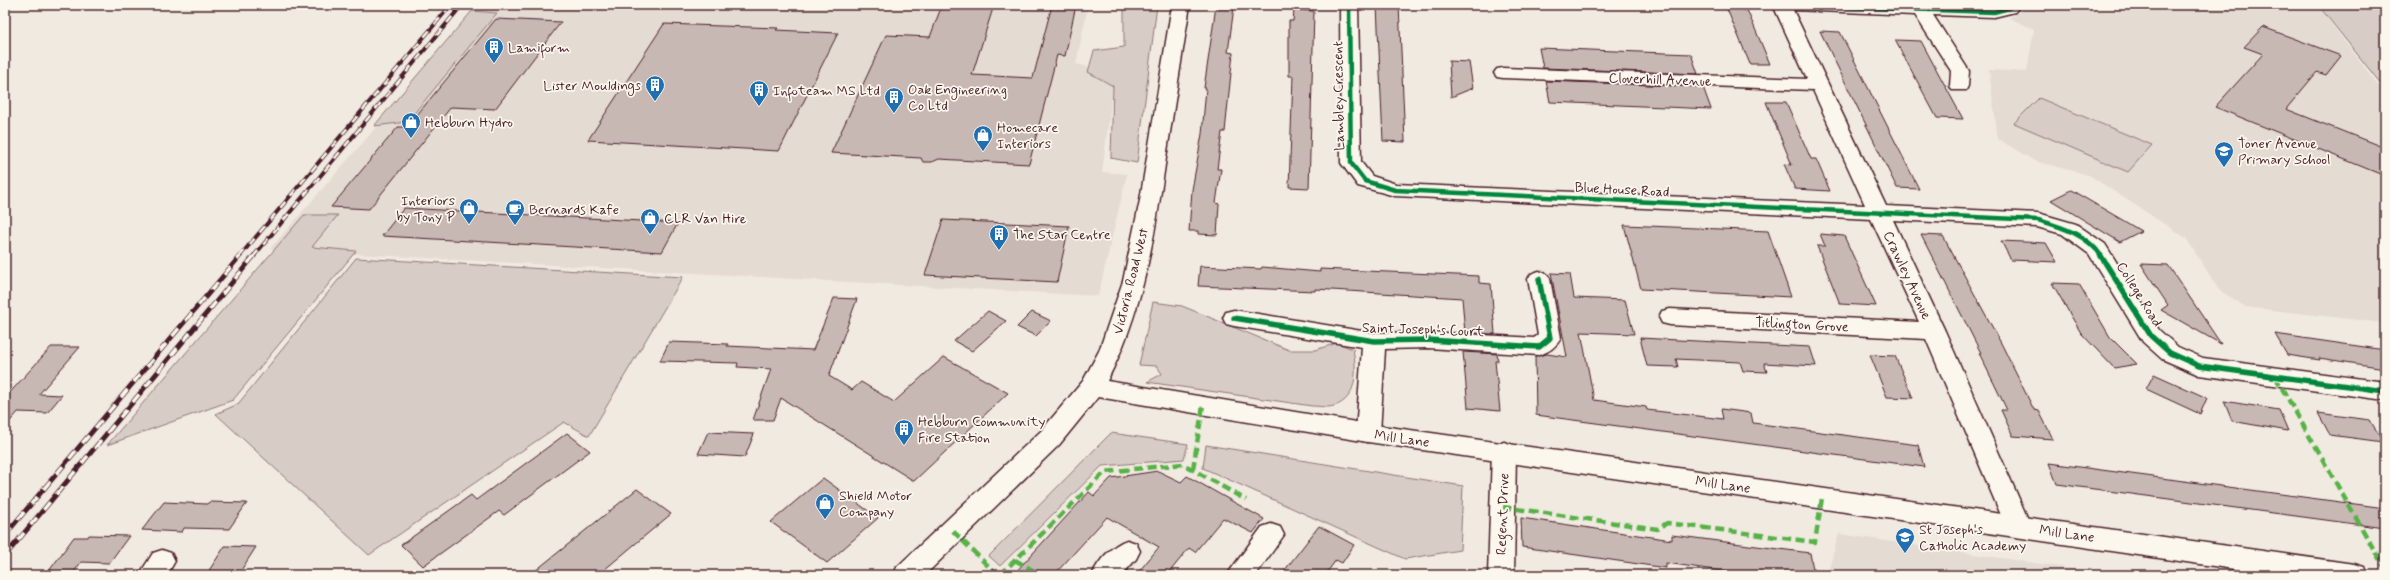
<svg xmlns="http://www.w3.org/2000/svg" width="2390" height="580" font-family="Mynerve,sans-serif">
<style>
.built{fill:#e4dbd2}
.green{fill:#d8ccc6;stroke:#917678}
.building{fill:#c8b8b3;stroke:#4a1f2b}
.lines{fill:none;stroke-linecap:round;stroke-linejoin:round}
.minor-casing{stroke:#4a1f2b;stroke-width:3}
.major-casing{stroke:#4a1f2b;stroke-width:3}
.minor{fill:#fbf7ec;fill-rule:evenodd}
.major{fill:#fbf7ec;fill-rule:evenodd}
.rail-far1-casing{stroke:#4a1f2b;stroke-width:4}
.rail-casing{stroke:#4a1f2b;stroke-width:5}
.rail-far1{stroke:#fbf7ec;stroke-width:2.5;stroke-dasharray:8;stroke-linecap:butt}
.rail{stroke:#fbf7ec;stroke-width:3.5;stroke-dasharray:10;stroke-linecap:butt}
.quiet{stroke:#57b146;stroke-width:4.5;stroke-dasharray:9 4.5;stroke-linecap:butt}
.cycleway-far1-casing{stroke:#fbf7ec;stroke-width:6}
.cycleway-casing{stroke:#fbf7ec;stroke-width:8}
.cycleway-far1{stroke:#00873e;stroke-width:4.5}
.cycleway{stroke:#00873e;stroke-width:5.5}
.labels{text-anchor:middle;stroke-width:3.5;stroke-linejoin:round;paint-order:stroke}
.poi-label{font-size:14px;fill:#4a1f2b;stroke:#fbf7ec;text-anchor:start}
.street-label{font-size:14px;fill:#4a1f2b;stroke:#fbf7ec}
</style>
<rect width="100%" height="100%" fill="#f0eae0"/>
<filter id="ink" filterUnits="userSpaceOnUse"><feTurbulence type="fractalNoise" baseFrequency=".025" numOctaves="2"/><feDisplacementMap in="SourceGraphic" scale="8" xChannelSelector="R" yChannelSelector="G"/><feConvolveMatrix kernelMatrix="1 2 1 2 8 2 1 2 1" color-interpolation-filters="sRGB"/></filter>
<g filter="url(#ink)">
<g class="built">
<polygon points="483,5 1088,5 1076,64 1115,73 1102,172 1127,174 1098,296 270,249"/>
<polygon points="2129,5 2317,5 2385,94 2385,323 2246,307 2219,290 2186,238 2089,175 2035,161 1998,139 1989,70 2027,72 2034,29 2009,18 2027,8 2125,12"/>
<polygon points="1839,534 2114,575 1827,575"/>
</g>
<g class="green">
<polygon points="1124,5 1157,5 1137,163 1111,158 1113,86 1088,72 1094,51 1124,47"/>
<polygon points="2318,5 2385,5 2385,89"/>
<polygon points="472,11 497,13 407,122 374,126"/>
<polygon points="2039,98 2152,145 2128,172 2014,123"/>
<polygon points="304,215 338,215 312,247 356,251 233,400 107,445"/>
<polygon points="356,258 683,277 589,436 564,422 369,555 216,414 238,404"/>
<path d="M1153 302 1182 306 1289 350H1315L1337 343 1353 349C1357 369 1358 399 1334 406 1327 408 1319 406 1312 406L1147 382 1162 374 1157 366 1139 365Z"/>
<polygon points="1111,433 1188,444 1184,459 1102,466 1000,566 989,556"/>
<polygon points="1206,445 1463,486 1460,550 1405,559 1203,468"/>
</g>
<g class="building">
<polygon points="942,5 994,5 972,75 1033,78 1052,5 1076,5 1065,56 1057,55 1029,164 939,159 932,162 923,162 921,158 831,153 886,35 930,37"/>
<polygon points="1377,5 1399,5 1405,142 1383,141"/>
<polygon points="1216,6 1234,7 1228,52 1233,53 1225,132 1222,132 1217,169 1221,169 1216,203 1219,204 1217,235 1198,234 1198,231 1189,231 1192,190 1202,134 1206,88 1204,88"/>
<polygon points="1727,9 1747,10 1770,64 1750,64"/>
<polygon points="1294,10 1314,11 1309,188 1289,187 1293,76 1289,76 1289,21 1293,21"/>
<polygon points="496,19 561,22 495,109 451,107 369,209 331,207 398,127 407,127"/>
<polygon points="664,24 778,28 776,30 838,33 779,151 588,140"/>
<polygon points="2263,27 2341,56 2326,75 2317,72 2286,109 2385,148 2385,176 2215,107 2263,54 2244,47"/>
<polygon points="1820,31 1840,32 1919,189 1897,188"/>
<polygon points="1895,40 1921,41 1963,119 1937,118"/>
<polygon points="1539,48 1691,54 1698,74 1543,68"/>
<polygon points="1449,61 1469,62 1473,88 1451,97"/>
<polygon points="1546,81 1703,87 1711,109 1550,102"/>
<polygon points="1766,102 1786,102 1811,159 1816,159 1830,191 1795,189 1784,164 1792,165"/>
<polygon points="2071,190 2119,218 2141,231 2120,242 2051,200"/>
<polygon points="404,208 678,223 662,252 382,236"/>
<polygon points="943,220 1069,226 1057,282 925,275"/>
<polygon points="1624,225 1768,231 1791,297 1641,289"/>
<polygon points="1820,234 1844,236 1876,306 1840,304 1817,246 1825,246"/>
<polygon points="1921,235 1943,236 2002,345 2034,410 2039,411 2053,439 2013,436 2001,410 2007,410 1979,353 1981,353"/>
<polygon points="2001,241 2046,243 2057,262 2011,260"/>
<polygon points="2141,264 2168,265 2221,344 2161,310 2168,305"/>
<polygon points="1200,266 1261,269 1262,267 1320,272 1320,269 1479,276 1479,283 1491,284 1495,334 1465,333 1462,298 1315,289 1315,291 1198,286"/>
<polygon points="1551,273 1570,274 1574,298 1625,300 1634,334 1581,332 1594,400 1646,407 1647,410 1723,419 1721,409 1751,413 1753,423 1918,445 1924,467 1536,415 1535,356 1547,354 1567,357"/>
<polygon points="2052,283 2079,284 2110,337 2137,364 2114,368 2081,333"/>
<polygon points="834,298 857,299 829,376 852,390 861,382 894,402 944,357 1008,393 914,481 781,398 773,420 753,420 771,369 737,367 738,363 660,361 669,342 728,344 727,346 813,350"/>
<polygon points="988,311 1006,321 972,351 954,341"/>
<polygon points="1032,312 1051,321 1036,336 1017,327"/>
<polygon points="2275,334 2385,350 2385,368 2319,358 2320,360 2287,355"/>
<polygon points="1640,338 1810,347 1816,366 1764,363 1767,372 1743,371 1740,362 1676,359 1678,367 1647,366"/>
<polygon points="51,347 80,347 39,394 62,395 47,413 18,412 5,427 5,398"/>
<polygon points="1463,352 1497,354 1498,361 1495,361 1500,411 1468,408"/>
<polygon points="1870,355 1895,356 1913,398 1887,397"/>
<polygon points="2154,374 2207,398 2200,414 2146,389"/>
<polygon points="2224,401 2279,410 2288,431 2232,421"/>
<polygon points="2318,413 2370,420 2383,442 2330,435"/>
<polygon points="708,432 754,434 745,457 698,454"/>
<polygon points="567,433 590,451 504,515 499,511 423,566 401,545 471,495 476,500"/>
<polygon points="2049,463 2385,508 2385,528 2057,484"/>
<polygon points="1158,471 1181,482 1187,476 1264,519 1253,533 1223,518 1195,552 1189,548 1167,575 1136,575 1159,547 1107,517 1054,575 1013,575 1089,492 1094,496 1111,478"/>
<polygon points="823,478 878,518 827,563 771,522"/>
<polygon points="637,489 671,514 598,575 530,575"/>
<polygon points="164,502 207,504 209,502 247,503 229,529 184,528 182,532 142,530"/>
<polygon points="1521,518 1672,540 1672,535 1810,553 1814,575 1750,575 1666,563 1666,568 1522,547"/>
<polygon points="1319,526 1354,545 1342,563 1336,560 1325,575 1281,575"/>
<polygon points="89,535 129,536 109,563 81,562 72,575 46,575 74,537 88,537"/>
<polygon points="225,546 256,547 238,575 206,575"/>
</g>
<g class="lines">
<defs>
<g id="minor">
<polygon points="1340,5 1358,5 1361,162 1372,176 1396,184 1865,205 1813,90 1503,78 1497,77 1494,73 1497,69 1503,68 1807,79 1773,5 1994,7 2020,5 2015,12 1994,17 1933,15 1969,71 1968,86 1966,90 1952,90 1950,86 1951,71 1915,15 1793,10 1886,206 2038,213 2076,224 2105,244 2159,330 2178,347 2203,358 2385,382 2385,400 2199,375 2162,359 2143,342 2089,254 2062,234 2037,227 1893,220 1945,331 2031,526 2027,534 2018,537 2009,534 1926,339 1670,325 1662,323 1659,317 1662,311 1670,309 1919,322 1871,219 1395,196 1358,186 1341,163"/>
<path d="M1539 271 1547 274 1550 279 1561 338C1556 347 1549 352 1539 355L1428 348 1385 349 1380 433 1377 440 1368 442 1359 440 1356 433 1362 347 1234 326 1226 324 1223 318 1226 312 1234 310 1374 333 1428 332 1534 338 1538 335 1528 279 1531 274Z"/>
<polygon points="1504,442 1513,445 1516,452 1514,575 1488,575 1492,452 1495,445"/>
<polygon points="1271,524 1280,527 1284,535 1256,575 1227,575 1262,527"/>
<path d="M1127 540 1136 543 1140 551 1136 559 1122 575H1092C1098 561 1112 545 1127 540Z"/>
<polygon points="162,550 171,553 175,561 167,575 139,575 153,553"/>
</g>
<path id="major" d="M1172 5H1190C1182 56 1174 107 1166 158 1155 235 1143 312 1107 381L1368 424 2354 564 2364 567 2367 575H2275L1368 442 1098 397 1059 445 925 575H894L897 567 1041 431 1083 381 1099 351 1123 281 1140 200Z"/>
</defs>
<use href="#minor" class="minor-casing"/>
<use href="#major" class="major-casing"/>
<use href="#minor" class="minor"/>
<use href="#major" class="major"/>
<defs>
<g id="rail-far1">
<polyline points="239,257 451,5"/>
<polyline points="253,257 462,5"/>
</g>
<g id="rail">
<polyline points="5,535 240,256"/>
<polyline points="5,556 254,256"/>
</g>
</defs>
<use href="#rail-far1" class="rail-far1-casing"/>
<use href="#rail" class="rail-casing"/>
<use href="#rail-far1" class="rail-far1"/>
<use href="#rail" class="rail"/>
<g class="quiet">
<polyline points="2275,376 2385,569"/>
<polyline points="1193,469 1203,405"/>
<polyline points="1503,507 1658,529 1667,523 1815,542 1822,498"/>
<polyline points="953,531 997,575"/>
<polyline points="1015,560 1041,575"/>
<polyline points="1000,575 1105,472 1183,464 1246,500"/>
</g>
<defs>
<g id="cycleway-far1">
<path d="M1349 5 1351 163 1365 181 1395 190 2038 220C2062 227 2088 235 2102 257"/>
<polyline points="1782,5 1994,12 2009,8 2011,5"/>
</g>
<g id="cycleway">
<polyline points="2101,256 2151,336 2170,353 2199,366 2385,391"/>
<polyline points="1234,318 1374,341 1428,340 1539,347 1550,338 1539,279"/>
</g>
</defs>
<use href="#cycleway-far1" class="cycleway-far1-casing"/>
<use href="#cycleway" class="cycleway-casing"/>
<use href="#cycleway-far1" class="cycleway-far1"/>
<use href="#cycleway" class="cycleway"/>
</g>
</g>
<defs>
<symbol id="building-pin" viewBox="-11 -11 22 30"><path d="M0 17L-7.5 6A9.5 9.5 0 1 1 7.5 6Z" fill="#1f6fb2" stroke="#fbf7ec"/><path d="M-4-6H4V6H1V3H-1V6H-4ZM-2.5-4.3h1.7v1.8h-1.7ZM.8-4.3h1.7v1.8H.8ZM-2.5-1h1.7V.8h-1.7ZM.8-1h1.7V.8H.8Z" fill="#fff"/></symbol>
<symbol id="shop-pin" viewBox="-11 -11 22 30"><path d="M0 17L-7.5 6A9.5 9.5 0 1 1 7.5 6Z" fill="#1f6fb2" stroke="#fbf7ec"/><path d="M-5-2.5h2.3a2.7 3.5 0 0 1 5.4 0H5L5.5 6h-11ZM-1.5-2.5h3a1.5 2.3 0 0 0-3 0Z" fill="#fff"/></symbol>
<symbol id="school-pin" viewBox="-11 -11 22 30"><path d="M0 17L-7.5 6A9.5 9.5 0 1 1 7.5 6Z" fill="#1f6fb2" stroke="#fbf7ec"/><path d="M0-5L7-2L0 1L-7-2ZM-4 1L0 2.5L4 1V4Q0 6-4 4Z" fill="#fff"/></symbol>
<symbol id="cafe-pin" viewBox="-11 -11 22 30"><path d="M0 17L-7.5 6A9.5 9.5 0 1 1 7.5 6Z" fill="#1f6fb2" stroke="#fbf7ec"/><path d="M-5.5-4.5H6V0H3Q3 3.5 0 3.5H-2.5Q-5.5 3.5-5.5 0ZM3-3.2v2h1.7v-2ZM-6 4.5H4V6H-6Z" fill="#fff"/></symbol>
</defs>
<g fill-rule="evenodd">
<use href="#building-pin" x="483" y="36" width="22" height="30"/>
<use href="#building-pin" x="644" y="74" width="22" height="30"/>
<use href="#building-pin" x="748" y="79" width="22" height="30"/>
<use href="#building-pin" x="883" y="86" width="22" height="30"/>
<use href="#shop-pin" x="400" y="111" width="22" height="30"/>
<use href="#shop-pin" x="972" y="124" width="22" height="30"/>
<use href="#school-pin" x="2213" y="140" width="22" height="30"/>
<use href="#shop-pin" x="458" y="197" width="22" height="30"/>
<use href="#cafe-pin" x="504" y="198" width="22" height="30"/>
<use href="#shop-pin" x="639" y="207" width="22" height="30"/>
<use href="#building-pin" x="988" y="223" width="22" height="30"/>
<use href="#building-pin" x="893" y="418" width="22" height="30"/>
<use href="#shop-pin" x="814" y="492" width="22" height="30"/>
<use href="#school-pin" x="1894" y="526" width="22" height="30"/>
</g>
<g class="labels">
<g class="poi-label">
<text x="508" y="52">Lamiform</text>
<text x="641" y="90" text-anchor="end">Lister Mouldings</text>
<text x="908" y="94">Oak Engineering<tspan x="908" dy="16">Co Ltd</tspan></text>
<text x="773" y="95">Infoteam MS Ltd</text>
<text x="425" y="127">Hebburn Hydro</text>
<text x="997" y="132">Homecare<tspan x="997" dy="16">Interiors</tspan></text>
<text x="2238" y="148">Toner Avenue<tspan x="2238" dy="16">Primary School</tspan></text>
<text x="455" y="205" text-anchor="end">Interiors<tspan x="455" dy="16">by Tony P</tspan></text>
<text x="529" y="214">Bernards Kafe</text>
<text x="664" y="223">CLR Van Hire</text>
<text x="1013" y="239">The Star Centre</text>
<text x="918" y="426">Hebburn Community<tspan x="918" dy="16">Fire Station</tspan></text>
<text x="839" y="500">Shield Motor<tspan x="839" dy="16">Company</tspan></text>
<text x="1919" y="534">St Joseph's<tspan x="1919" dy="16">Catholic Academy</tspan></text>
</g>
<g class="street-label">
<text transform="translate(1660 79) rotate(2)" y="5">Cloverhill Avenue</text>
<text transform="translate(1338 96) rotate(-91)" y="5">Lambley Crescent</text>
<text transform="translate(1622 189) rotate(3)" y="5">Blue House Road</text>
<text transform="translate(1908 275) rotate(65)" y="5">Crawley Avenue</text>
<text transform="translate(1130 281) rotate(-76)" y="5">Victoria Road West</text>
<text transform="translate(2140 294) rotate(58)" y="5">College Road</text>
<text transform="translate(1802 324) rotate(3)" y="5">Titlington Grove</text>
<text transform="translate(1423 329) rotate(2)" y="5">Saint Joseph's Court</text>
<text transform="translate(1402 438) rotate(8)" y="5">Mill Lane</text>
<text transform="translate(1723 484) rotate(8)" y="5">Mill Lane</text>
<text transform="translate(1502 514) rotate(-88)" y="5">Regent Drive</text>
<text transform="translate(2067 533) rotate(8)" y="5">Mill Lane</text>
</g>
</g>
<rect width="2390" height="580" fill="none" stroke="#fbf7ec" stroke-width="20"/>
<rect x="10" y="10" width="2370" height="560" fill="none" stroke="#4a1f2b" stroke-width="1.5" filter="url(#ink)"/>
</svg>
